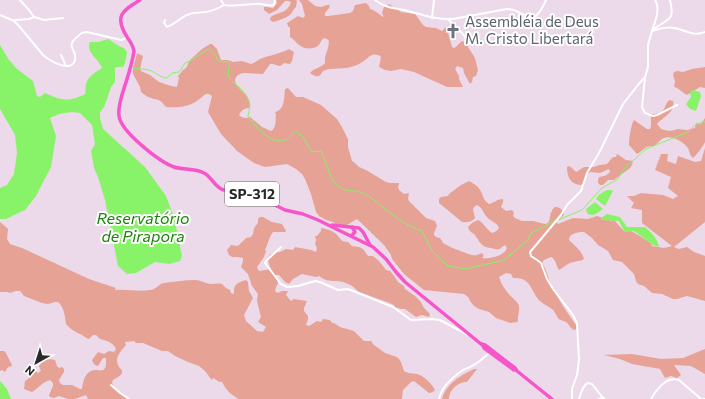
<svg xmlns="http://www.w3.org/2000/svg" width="705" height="399" font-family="Commissioner,sans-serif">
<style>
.green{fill:#e6a294}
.water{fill:#88f368}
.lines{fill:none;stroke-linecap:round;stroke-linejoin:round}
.stream{stroke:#88f368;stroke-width:1}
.street{stroke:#fff;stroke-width:2}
.primary{stroke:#f656ca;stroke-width:3.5}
.labels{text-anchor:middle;stroke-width:4;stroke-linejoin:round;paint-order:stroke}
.shield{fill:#fff;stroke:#696969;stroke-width:1}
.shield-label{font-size:14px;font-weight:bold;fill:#292929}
.worship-label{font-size:15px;fill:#5b616d;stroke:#fff;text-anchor:start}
.water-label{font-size:16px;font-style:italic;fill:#1b830a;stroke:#fff}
</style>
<rect width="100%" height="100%" fill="#ecdaeb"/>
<g class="green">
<path d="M276 0H296L297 1 296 7C293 9 293 12 290 15 286 18 279 20 274 22L271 21 270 18C277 11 287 15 291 2L288 1H285L277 10 269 14 264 10V7H267L273 8 277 3Z"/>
<path d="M299 0H308L315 6 321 7 327 5H330L329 8 325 13V16H328L350 13 353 11 355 5 366 3 369 6 370 9C377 11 379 15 384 17L382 13 384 7 387 6 389 4 401 12 415 14 418 18 423 25 426 27 436 28 442 31 447 26H448L449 27 448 33 452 47 454 48C458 46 459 43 462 41L467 43 468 47 475 58 478 70 476 76 473 77 472 82 470 84 464 73 463 68 457 66 455 69 459 76V79L463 87H447L414 72 401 69 391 71 385 70 379 67 381 57C378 54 373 54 370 56 368 57 367 59 365 60 362 62 358 65 354 66 345 70 331 67 323 71 322 72 321 75 319 76 316 77 313 75 310 73 314 68 321 68 325 63V57L328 48 329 41 327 39 324 38C321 40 320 44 318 46 314 49 306 49 302 47 299 46 294 39 290 37V28L288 26 287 23 298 16 303 18 305 16 302 4Z"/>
<path d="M210 44H212L217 49 221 60H228L233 62 242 61 251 64C254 63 257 61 260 59 269 55 280 54 289 49L294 52 292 61 290 64 284 63 282 65 279 66 273 64H270L263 74C257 74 250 73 243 73 238 74 233 78 236 84 241 92 253 98 249 108 244 108 241 111 239 115 242 118 247 119 250 117L262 127 271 131C277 127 275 121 276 115L275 112C285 110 284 97 285 89L288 88 296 97H303L321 105 337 119 342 127 348 139V147L352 161 355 163 359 167 366 170 386 182 390 183H399V184L398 187 399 190 404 194 409 193 408 199 409 201 426 218 435 221 437 226 434 233V235L436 237 440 238C441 239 442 241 443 243 445 245 469 255 473 255 476 256 479 254 482 253L484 256 482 258C487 259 499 257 503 253 505 252 506 250 507 248L505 245 502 247 500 249C496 250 495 249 491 248 480 247 480 241 474 234 471 232 469 231 468 227L472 223 478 220C484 223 486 229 492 233 495 232 497 231 499 228 497 222 491 222 487 217 482 212 484 209 477 205L474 207 473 210 475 218C472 222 467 223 462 222L439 203V199L441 197 448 196 449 194 461 185 469 181C473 183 478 186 480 190 484 196 482 199 489 204 494 203 497 199 503 199V202L501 207 506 211 512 210 514 213 513 216 515 218 522 221H533L545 224 548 223C551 218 549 215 552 211V210L555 207C560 207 562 209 564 214L563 216 556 222 558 224 573 218 588 219 597 216 612 221 614 220 624 231 627 232 630 231 633 232 651 243 652 246 664 248 672 246 642 223V210L631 208 634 203 627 196H634L641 193 663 195 673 199 678 196 668 188 671 177 655 170 661 154H668L667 161 676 164 678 156 695 162 701 161 705 148V222L674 247 679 249 687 247 694 252 705 256V301L687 296 677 299H673L662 294 652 293 644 286 638 284 636 281 634 274 622 262 613 260 608 251 598 245 592 238 584 232C578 232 569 233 569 240 575 246 582 251 584 259 579 262 573 261 568 264 564 266 563 268 559 270 556 266 556 259 551 257L544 260 542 263C547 270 548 279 552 287 559 300 567 313 576 325L577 328 575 330C570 329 570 325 566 322 563 320 560 321 558 318 556 315 555 312 553 310 549 306 544 305 540 301 530 291 532 277 513 278L511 274 506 273 499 277C501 282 502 286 505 289 508 295 518 301 519 306 520 312 517 317 518 322L510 323 496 318 489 312 479 309 474 306 470 301 469 298 464 294 424 290 404 274 392 259 391 255 384 245 357 219 347 225 339 227 333 222 326 220 319 216 316 212 311 194 305 179 302 174 296 169 287 164 265 167 254 163 237 151 221 134 208 112 212 96C210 95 209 93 206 94 203 95 201 99 198 100 190 107 176 108 166 107 159 98 159 101 151 98 147 97 144 94 141 92L140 87 133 74V68L136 57 137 53 143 56 140 69 141 71 150 75 159 82 171 86 177 87 179 78 178 76 183 70 186 68 190 60 202 49Z"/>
<path d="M705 67V88L700 87 687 95C682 93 680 88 674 87L675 81 673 75 674 72 677 71 683 72 692 69Z"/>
<path d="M669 100 673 101C676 112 663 117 657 124L661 129 669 131 675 130 677 129 687 130 695 128 696 123 701 124 705 118C705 124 705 138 705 142 704 145 696 156 693 158 689 155 690 150 687 147 683 141 670 135 664 138 660 139 658 144 654 146 652 146 649 146 647 147 644 148 641 152 637 154L629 145C629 139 631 124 634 120L647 129H650L651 126V114C653 114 656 114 658 113 665 112 665 104 669 100Z"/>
<path d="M617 154 626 160 633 161 632 165 630 168 614 180H608L603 185H600L598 183V180L599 177C604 176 607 176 610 172L609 169 600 173 591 172 588 173 583 184 580 185C570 184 567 176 567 167L569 166 572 168 576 172 584 167H594L600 165 607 164 613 157H616Z"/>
<path d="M260 217H263L272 222 282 224 286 231 285 232H273C269 237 268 244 265 250L266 251 264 257 257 267 259 271 271 269C266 258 267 253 280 252 282 251 284 250 286 249 288 249 291 250 293 250L295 247 311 250 316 252 317 248 315 244 316 240 315 236H317L321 231V228C326 229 331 230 335 233 340 237 340 242 348 242L352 246 359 247 363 249 368 256H373L379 261 386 270 390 271 394 276 398 282 404 286 405 289 415 296 421 302 424 308 430 314 429 317 422 315 416 317 405 309H401L395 307 394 305C383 300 372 297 362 293 358 292 355 288 352 286 350 284 345 283 343 282 333 279 330 284 319 276L316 277 302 274 293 279 289 284 285 282 279 275H275L278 283 275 290 276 292 278 293 282 291H288L286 295 291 301 294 299 307 301 304 308V311L308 316V319L306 325 309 326 317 321 321 322 323 319 330 320 332 323H334L340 327 354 331 364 341H371L374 345 385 353 397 357 399 359 401 362 404 371C409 374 412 373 417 374 424 376 432 384 435 390L433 392 429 393 414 381 411 382 403 390 402 399H239C231 395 226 390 222 382 218 382 217 380 213 378L212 380 211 379 205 371 199 366 188 362 175 356 168 351H162L143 343H136L134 341 125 342V343L126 345C119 353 112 361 122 370 123 376 117 377 113 380L112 383 115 389 128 399H88L86 395 75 399H68L59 396 54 398 50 397 49 395 53 386V383L50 380C42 382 39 388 32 392L24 389 25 381C30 379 30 374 35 371L38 373 41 371 39 366C43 360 48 358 55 360L57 366 59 368 62 367 64 369V372L59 380 60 383 63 385H72L80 389H82C83 380 86 370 96 370 99 370 100 371 103 370 107 368 106 362 106 358H103L98 366C94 365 93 363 92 360L98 352 104 354 109 351 114 352 116 349C114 343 106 340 100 339L96 335H93L89 339C85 338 83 335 80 334 74 331 70 329 66 324 65 316 64 307 58 302H55L48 304 42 303 24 296 20 291H16L10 293 7 292H0V222L6 227 8 229 7 239 10 244 22 248 89 279 116 288 115 289 116 290C127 289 139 292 150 290 156 290 158 284 164 283 174 282 184 280 195 280 200 280 205 283 210 284 214 284 218 283 222 284L226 288 230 290 231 293 233 294 234 293C233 284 239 282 246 280L248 282 249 291 253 298 244 315 246 321 257 331 263 332 266 327 258 322 261 317 257 301 258 294 252 286 248 274 241 267 243 261V258L237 257H232L229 255 227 250 231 245 237 246 239 245 246 238 251 237 253 234 254 228 258 223V219Z"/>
<polygon points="705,349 705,374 691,366 674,365 681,375 677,378 671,376 665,378 660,369 632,364 620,359 604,355 632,354 661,359 683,358"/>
<polygon points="0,351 4,351 6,353 12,365 12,366 8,367 5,372 2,370 0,371"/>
<path d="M474 369H477L467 382C465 382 463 382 461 383 454 386 449 392 449 399H442C446 384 461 375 474 369Z"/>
</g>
<g class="water">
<path d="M108 39 119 46 124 48 127 52 125 63 123 67H117L115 68V82L111 87 107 99 104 107 100 112V118L103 129 145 167 166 196 174 217 182 256 180 261 169 264 155 262 136 273 127 274 118 266 105 200 98 177 94 168 91 151 95 144 92 125 80 113 72 112 59 114 50 118 56 136 51 167 36 196 25 210 6 219H0V188L7 185 14 174 17 153 15 135 0 109V45L9 60 16 68 33 81 37 96 40 97 45 93C61 100 68 103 85 94 86 90 85 88 86 84 88 76 96 72 102 68 99 59 85 52 90 42H98Z"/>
<polygon points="692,90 700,92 701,96 696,111 690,109 686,104 691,97 690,93"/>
<path d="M608 190H611L613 191 605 206 596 199C599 194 602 192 608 190Z"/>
<path d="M595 202 603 209C599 212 593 218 587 213L586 209Z"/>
<path d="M607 214 620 217 627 227H645C652 233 657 238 659 247L653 245 634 231 625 232 622 227 619 221 601 220V218Z"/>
<polygon points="0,381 7,389 11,399 0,399"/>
</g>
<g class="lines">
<g class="stream">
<path d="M133 68C139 69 144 69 149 70 155 72 161 78 167 78L172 73 179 72 184 65 185 63 190 61 208 49C216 52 214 56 219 61L224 62 228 61 229 62C230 67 227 72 229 78 237 86 248 92 250 105 250 109 248 113 248 117 255 125 269 142 280 141 281 141 286 140 286 140 291 137 294 127 301 135 305 138 308 147 311 151L316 152 321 151C325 159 330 177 334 182 347 196 350 187 365 194 370 196 375 201 380 205 393 215 406 226 422 231L432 251 448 266 466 269 504 260 528 240 531 233 555 221"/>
<polyline points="558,220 582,210 602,188 618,179 624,169 646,149 688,132 694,126 702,122 705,122"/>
</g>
<g class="street">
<polyline points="20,0 29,10 34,17 44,20 63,18"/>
<path d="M221 0 224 5C235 7 246 4 256 4 262 3 269 7 274 5L275 0"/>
<path d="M375 0C383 7 394 8 404 10 420 14 436 20 453 19L507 9C527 10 532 32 546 0"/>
<polyline points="0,15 14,21"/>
<path d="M34 17 29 19 15 20 14 21 19 26 43 55C49 60 71 74 75 60 78 51 65 47 76 38 80 34 82 32 87 32L121 40 124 39 127 37"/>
<polyline points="432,18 434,0"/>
<polyline points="448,19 462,33 468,41"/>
<path d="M165 20 164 23 167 27C175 24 180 18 187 15 194 12 199 13 206 12 212 11 219 8 224 5"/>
<path d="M654 29C669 18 675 21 670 0"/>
<path d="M652 31C655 21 661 9 655 0"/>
<polyline points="61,55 66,66"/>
<polyline points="645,78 642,107 645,113 653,116 657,115 677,105"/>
<polyline points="281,247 267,260 265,263 281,284 287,287 298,286 315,281 320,282 338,290 348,289 393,307 411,320 432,319 440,320 466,334 469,335"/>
<polyline points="111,385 120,393 129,399"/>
<path d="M439 399C441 387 453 377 463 370 468 368 473 366 477 363 482 360 485 356 489 353"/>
<path d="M572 399V389L577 375 579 360 577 323 573 315 553 289 547 279 541 263 537 260 531 256 530 252 536 245 561 215 567 205 581 191 587 173 599 153 623 104 638 85 645 77 648 67V45L652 31C659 29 666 26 674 28 686 30 693 37 705 32"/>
<path d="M579 399C581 393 582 386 588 383L592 384 604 399"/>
<polyline points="599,399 602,398 604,398"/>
<path d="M651 399C657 389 666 376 679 380L701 399"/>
<polyline points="703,399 705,399"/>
</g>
<g class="primary">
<path d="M140 0C122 11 114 16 127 37 130 41 133 45 134 51 132 66 126 81 122 95 120 102 118 109 119 116 121 132 160 162 174 167 183 170 195 168 204 173 212 177 215 188 224 190 232 193 241 190 249 192L285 210 303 214 318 220 373 247 386 259 396 272 405 282 481 344 485 345 515 368 517 371 552 399"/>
<polyline points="332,225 359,228 363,232 370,245"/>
<polyline points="351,236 355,232 352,227"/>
<polyline points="482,344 484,348 514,370"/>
</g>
</g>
<defs>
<symbol id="church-bare" viewBox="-9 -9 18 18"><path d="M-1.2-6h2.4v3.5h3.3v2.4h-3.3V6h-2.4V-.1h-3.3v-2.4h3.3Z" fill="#6b7280" stroke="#fff" stroke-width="2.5" paint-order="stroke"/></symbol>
</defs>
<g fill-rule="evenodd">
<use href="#church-bare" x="442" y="20" width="22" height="22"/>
</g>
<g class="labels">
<rect class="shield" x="225" y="182" width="54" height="24" rx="3"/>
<g class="shield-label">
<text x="252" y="199">SP-312</text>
</g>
<g class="worship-label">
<text x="465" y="27">Assembléia de Deus<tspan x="465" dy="17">M. Cristo Libertará</tspan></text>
</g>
<g class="water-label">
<text x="143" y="224">Reservatório<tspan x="143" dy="18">de Pirapora</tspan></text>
</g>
</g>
<g transform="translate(36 363) rotate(219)" stroke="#ffffff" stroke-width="3" paint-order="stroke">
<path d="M0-3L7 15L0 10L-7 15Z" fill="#292929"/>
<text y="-6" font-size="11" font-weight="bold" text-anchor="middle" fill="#292929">N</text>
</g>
</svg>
